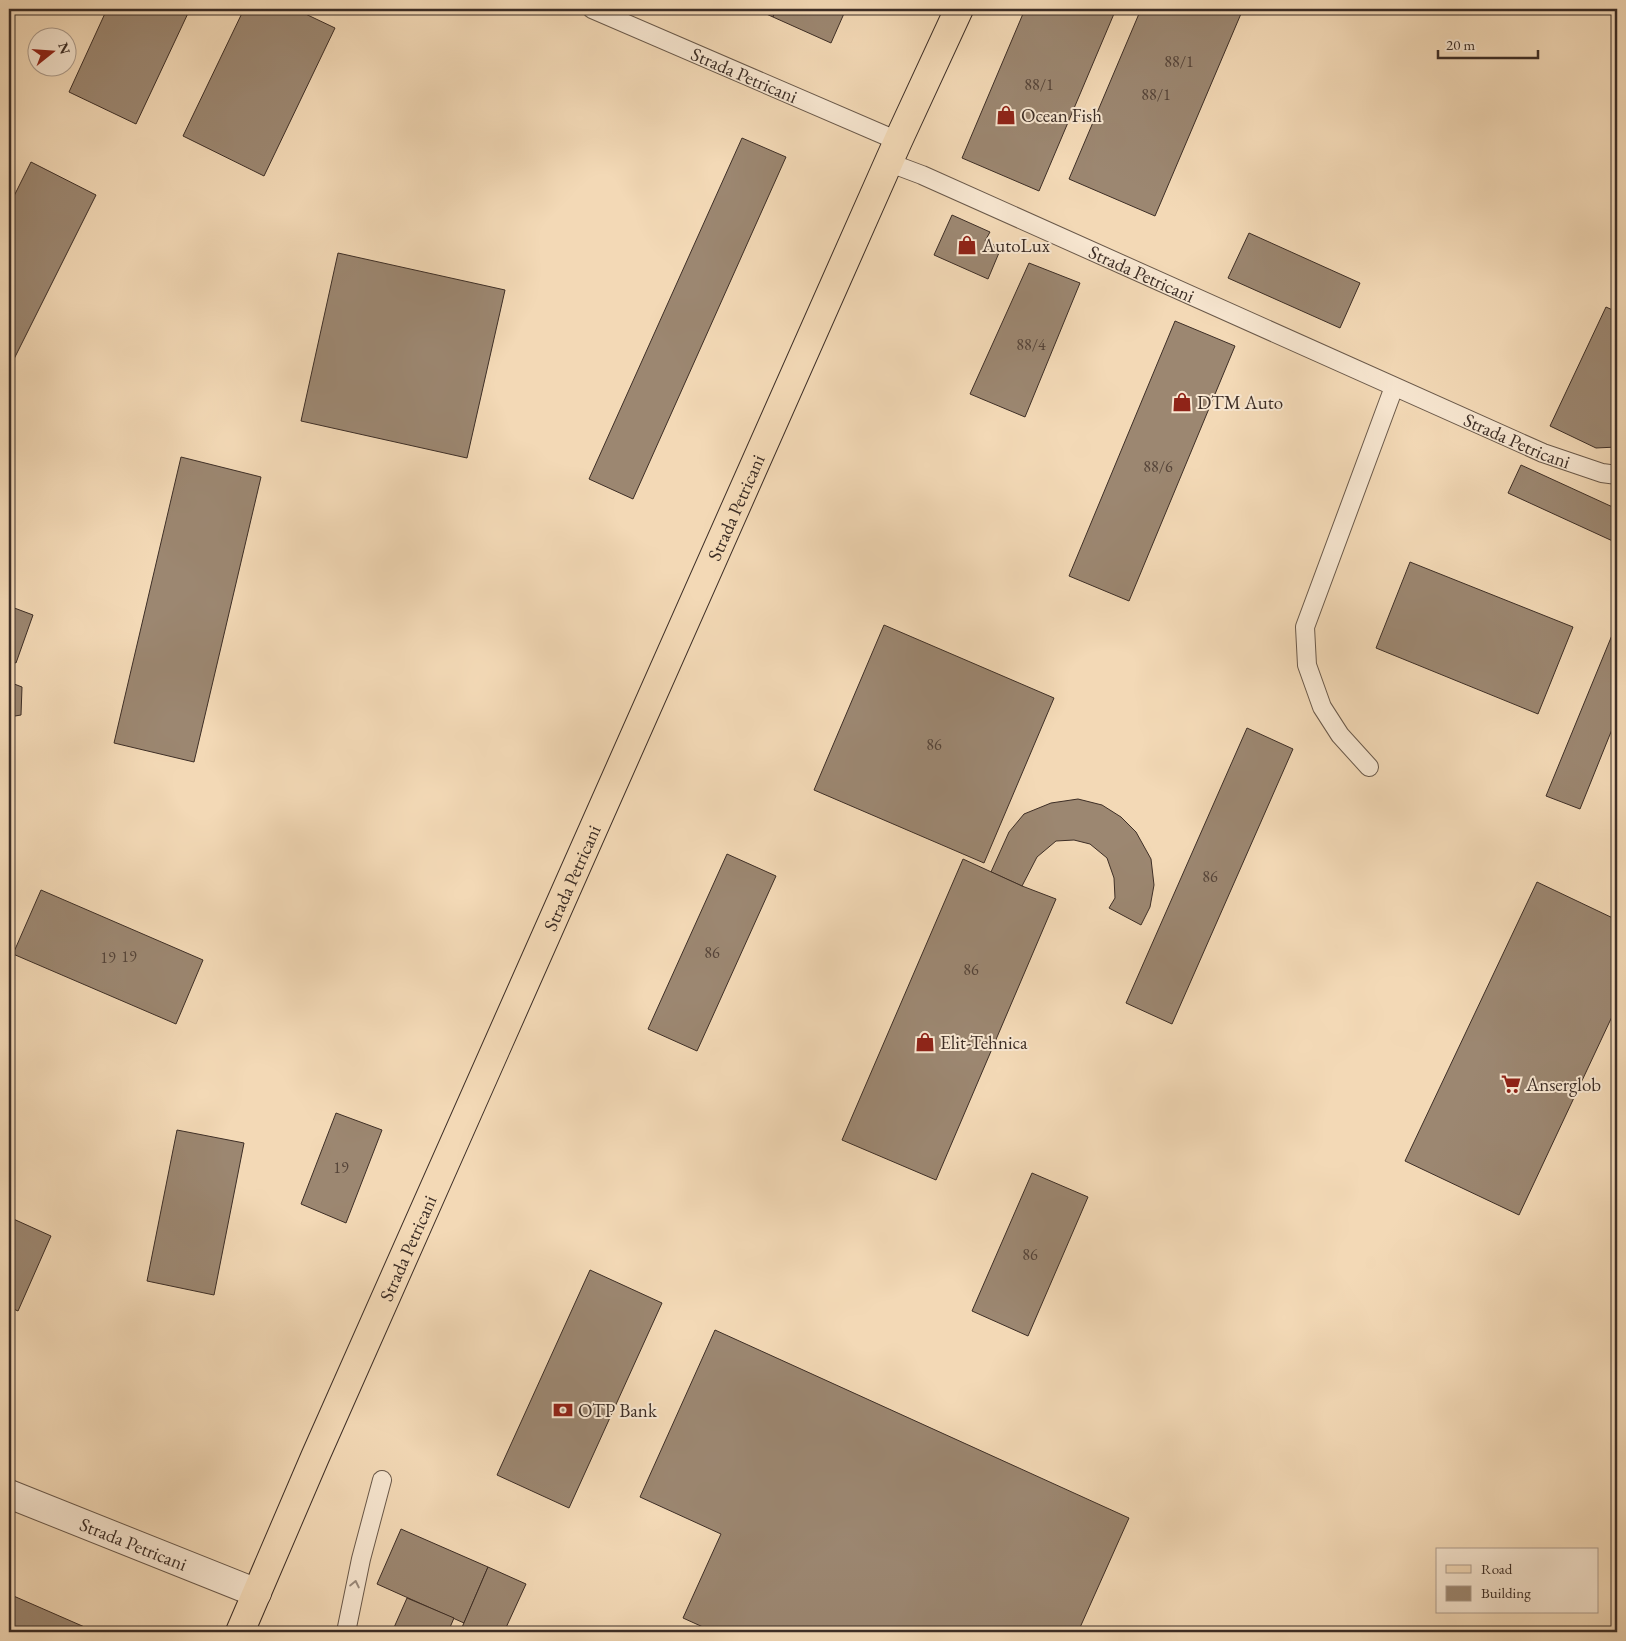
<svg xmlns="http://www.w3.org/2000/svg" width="1626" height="1641" font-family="'EB Garamond',serif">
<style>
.building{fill:#9c8771;stroke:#3d2e26}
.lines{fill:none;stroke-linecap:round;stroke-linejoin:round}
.lane-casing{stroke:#6a594a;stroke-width:20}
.street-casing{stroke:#6a594a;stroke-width:30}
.primary-casing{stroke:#3d2e26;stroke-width:30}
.lane{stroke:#f7e6d0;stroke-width:18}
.street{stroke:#f7e6d0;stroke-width:28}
.primary{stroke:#f3d9b6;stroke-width:28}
.oneway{stroke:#9a8a7b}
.labels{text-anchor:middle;stroke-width:4;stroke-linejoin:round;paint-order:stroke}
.number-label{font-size:16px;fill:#554439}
.street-label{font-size:19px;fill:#3d2e26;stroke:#f7e6d0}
.poi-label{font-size:19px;fill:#3d2e26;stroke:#f7e6d0;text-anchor:start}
</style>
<rect width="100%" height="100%" fill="#f3d9b6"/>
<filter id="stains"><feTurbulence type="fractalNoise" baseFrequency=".004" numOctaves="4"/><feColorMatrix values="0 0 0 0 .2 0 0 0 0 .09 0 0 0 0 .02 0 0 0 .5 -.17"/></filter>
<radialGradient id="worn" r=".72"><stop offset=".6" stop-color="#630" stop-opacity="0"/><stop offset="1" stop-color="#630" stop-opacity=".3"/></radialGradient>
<g class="building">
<polygon points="107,9 190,9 136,124 69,92"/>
<polygon points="244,9 295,9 335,28 264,176 183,136"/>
<polygon points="755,9 776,9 773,17"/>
<polygon points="776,9 846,9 831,43 773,17"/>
<polygon points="1025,9 1116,9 1039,191 962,158"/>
<polygon points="1141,9 1243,9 1155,216 1069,179"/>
<polygon points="742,138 786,157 633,499 589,479"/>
<polygon points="31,162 96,195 9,369 9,206"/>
<polygon points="952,215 990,232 985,241 1001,248 988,279 934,255"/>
<polygon points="1249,233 1360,283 1340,328 1228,278"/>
<polygon points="338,253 505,290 467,458 301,421"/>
<polygon points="1029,263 1080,283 1025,417 970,394"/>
<polygon points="1606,307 1617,312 1617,447 1596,448 1550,426"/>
<polygon points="1175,321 1235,346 1129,601 1069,576"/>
<polygon points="181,457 261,477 194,762 114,743"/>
<polygon points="1521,465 1617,509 1617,543 1508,493"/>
<polygon points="1410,562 1573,627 1538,714 1376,648"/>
<polygon points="9,606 33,615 16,663 9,660"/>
<polygon points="1617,623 1617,717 1580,809 1546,796"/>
<polygon points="884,625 1054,698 984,863 814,790"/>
<polygon points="9,682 22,687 21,715 9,717"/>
<polygon points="1247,728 1293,749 1172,1024 1126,1003"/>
<polygon points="1078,799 1102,805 1121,817 1136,832 1151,859 1154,885 1150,907 1141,925 1109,908 1115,898 1114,878 1107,858 1090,844 1074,840 1056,841 1037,857 1022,886 991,872 1009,832 1024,814 1051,803"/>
<polygon points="727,854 776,876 697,1051 648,1029"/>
<polygon points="963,859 1022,886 1056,899 936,1180 842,1140"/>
<polygon points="1537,882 1617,920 1617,1006 1519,1215 1405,1161"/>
<polygon points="41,890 203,960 176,1024 13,954"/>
<polygon points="336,1113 382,1130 346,1223 301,1204"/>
<polygon points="177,1130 244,1143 214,1295 147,1281"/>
<polygon points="1032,1173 1088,1197 1028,1336 972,1311"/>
<polygon points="9,1217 51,1236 18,1311 9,1307"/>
<polygon points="590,1270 662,1303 569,1508 497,1475"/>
<polygon points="715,1330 1129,1518 1078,1632 714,1632 683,1618 721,1534 640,1497"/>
<polygon points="401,1529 488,1567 464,1623 377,1584"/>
<polygon points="488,1567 526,1584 504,1632 460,1632"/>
<polygon points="9,1594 96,1632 9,1632"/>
<polygon points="407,1598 454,1618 448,1632 392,1632"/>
</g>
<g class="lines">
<defs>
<g id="lane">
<path id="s1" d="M592 9 898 141"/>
<path id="s2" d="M890 163 922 175 1543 453 1602 473 1617 475"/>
<polyline points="1369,767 1340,735 1322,707 1307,665 1305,627 1394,387"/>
<polyline points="346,1632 361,1559 382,1480"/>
</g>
<g id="street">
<path id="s3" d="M9 1494 257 1593"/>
</g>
<g id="primary">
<path id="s4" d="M240 1632 315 1457 898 141 959 9"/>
</g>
</defs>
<use href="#lane" class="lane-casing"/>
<use href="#street" class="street-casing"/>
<use href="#primary" class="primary-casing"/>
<use href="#lane" class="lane"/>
<use href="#street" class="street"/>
<use href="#primary" class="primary"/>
</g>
<defs><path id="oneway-chevron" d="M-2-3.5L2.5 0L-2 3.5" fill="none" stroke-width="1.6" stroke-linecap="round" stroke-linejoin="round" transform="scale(1.25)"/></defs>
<use class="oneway" href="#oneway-chevron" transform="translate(355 1584) rotate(-78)"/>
<defs>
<symbol id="shop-bare" viewBox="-9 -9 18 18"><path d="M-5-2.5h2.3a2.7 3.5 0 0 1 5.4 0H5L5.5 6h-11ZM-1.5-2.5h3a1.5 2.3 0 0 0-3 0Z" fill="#8f2418" stroke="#f7e6d0" stroke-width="2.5" paint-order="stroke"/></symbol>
<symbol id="supermarket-bare" viewBox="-9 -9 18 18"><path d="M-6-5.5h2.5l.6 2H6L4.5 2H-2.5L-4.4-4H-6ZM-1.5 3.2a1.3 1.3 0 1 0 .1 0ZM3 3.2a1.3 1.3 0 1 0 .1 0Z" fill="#8f2418" stroke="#f7e6d0" stroke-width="2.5" paint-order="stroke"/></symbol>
<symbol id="bank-bare" viewBox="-9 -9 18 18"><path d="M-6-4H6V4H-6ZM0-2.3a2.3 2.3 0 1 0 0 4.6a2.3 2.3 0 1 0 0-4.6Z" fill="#8f2418" stroke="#f7e6d0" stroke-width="2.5" paint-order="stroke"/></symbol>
</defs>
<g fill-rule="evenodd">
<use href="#shop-bare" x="992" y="101" width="28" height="28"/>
<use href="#shop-bare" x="953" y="231" width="28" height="28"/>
<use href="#shop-bare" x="1168" y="388" width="28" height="28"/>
<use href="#shop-bare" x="911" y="1028" width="28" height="28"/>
<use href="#supermarket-bare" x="1497" y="1070" width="28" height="28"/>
<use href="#bank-bare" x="549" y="1396" width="28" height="28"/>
</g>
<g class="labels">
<g class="number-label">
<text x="1179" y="67">88/1</text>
<text x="1039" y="90">88/1</text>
<text x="1156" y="100">88/1</text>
<text x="1031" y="350">88/4</text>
<text x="1158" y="472">88/6</text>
<text x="934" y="750">86</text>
<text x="1210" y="882">86</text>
<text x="712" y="958">86</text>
<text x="129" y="962">19</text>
<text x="108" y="963">19</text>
<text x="971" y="975">86</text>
<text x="341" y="1173">19</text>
<text x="1030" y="1260">86</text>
</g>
<g class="street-label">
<text dy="7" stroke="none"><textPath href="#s1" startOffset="166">Strada Petricani</textPath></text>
<text dy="7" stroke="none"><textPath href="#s2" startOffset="275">Strada Petricani</textPath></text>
<text dy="7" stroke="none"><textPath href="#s2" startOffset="686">Strada Petricani</textPath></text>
<text dy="7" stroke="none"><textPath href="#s4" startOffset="1229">Strada Petricani</textPath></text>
<text dy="7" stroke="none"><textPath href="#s4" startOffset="824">Strada Petricani</textPath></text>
<text dy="7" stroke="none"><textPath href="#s4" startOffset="419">Strada Petricani</textPath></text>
<text dy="7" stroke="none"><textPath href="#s3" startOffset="134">Strada Petricani</textPath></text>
</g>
<g class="poi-label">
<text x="1021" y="122">Ocean Fish</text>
<text x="982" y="252">AutoLux</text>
<text x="1197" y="409">DTM Auto</text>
<text x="940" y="1049">Elit-Tehnica</text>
<text x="1526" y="1091">Anserglob</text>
<text x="578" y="1417">OTP Bank</text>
</g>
</g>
<rect width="1626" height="1641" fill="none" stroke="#f3d9b6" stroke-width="30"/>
<rect x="10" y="10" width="1606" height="1621" fill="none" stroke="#3d2e26" stroke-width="2.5"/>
<rect x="15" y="15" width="1596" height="1611" fill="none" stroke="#3d2e26"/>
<rect x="1436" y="1548" width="162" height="65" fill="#f7e6d0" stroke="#ad9c8c"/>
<rect x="1446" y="1565" width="25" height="8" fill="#f3d9b6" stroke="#ad9c8c"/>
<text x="1481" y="1574" font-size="15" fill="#3d2e26">Road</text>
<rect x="1446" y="1586" width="25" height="15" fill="#9c8771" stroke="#ad9c8c"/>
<text x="1481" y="1598" font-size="15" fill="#3d2e26">Building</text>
<g transform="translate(52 52) rotate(73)"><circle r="24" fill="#f7e6d0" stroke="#ad9c8c"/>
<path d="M0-4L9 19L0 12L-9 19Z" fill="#8f2418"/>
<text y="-8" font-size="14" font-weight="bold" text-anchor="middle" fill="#3d2e26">N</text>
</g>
<path d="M1438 50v8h100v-8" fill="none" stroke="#3d2e26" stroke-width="2.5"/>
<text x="1446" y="50" font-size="15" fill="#3d2e26" stroke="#f7e6d0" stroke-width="4" paint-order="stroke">20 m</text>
<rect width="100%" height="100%" filter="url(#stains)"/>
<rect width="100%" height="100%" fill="url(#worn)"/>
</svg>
